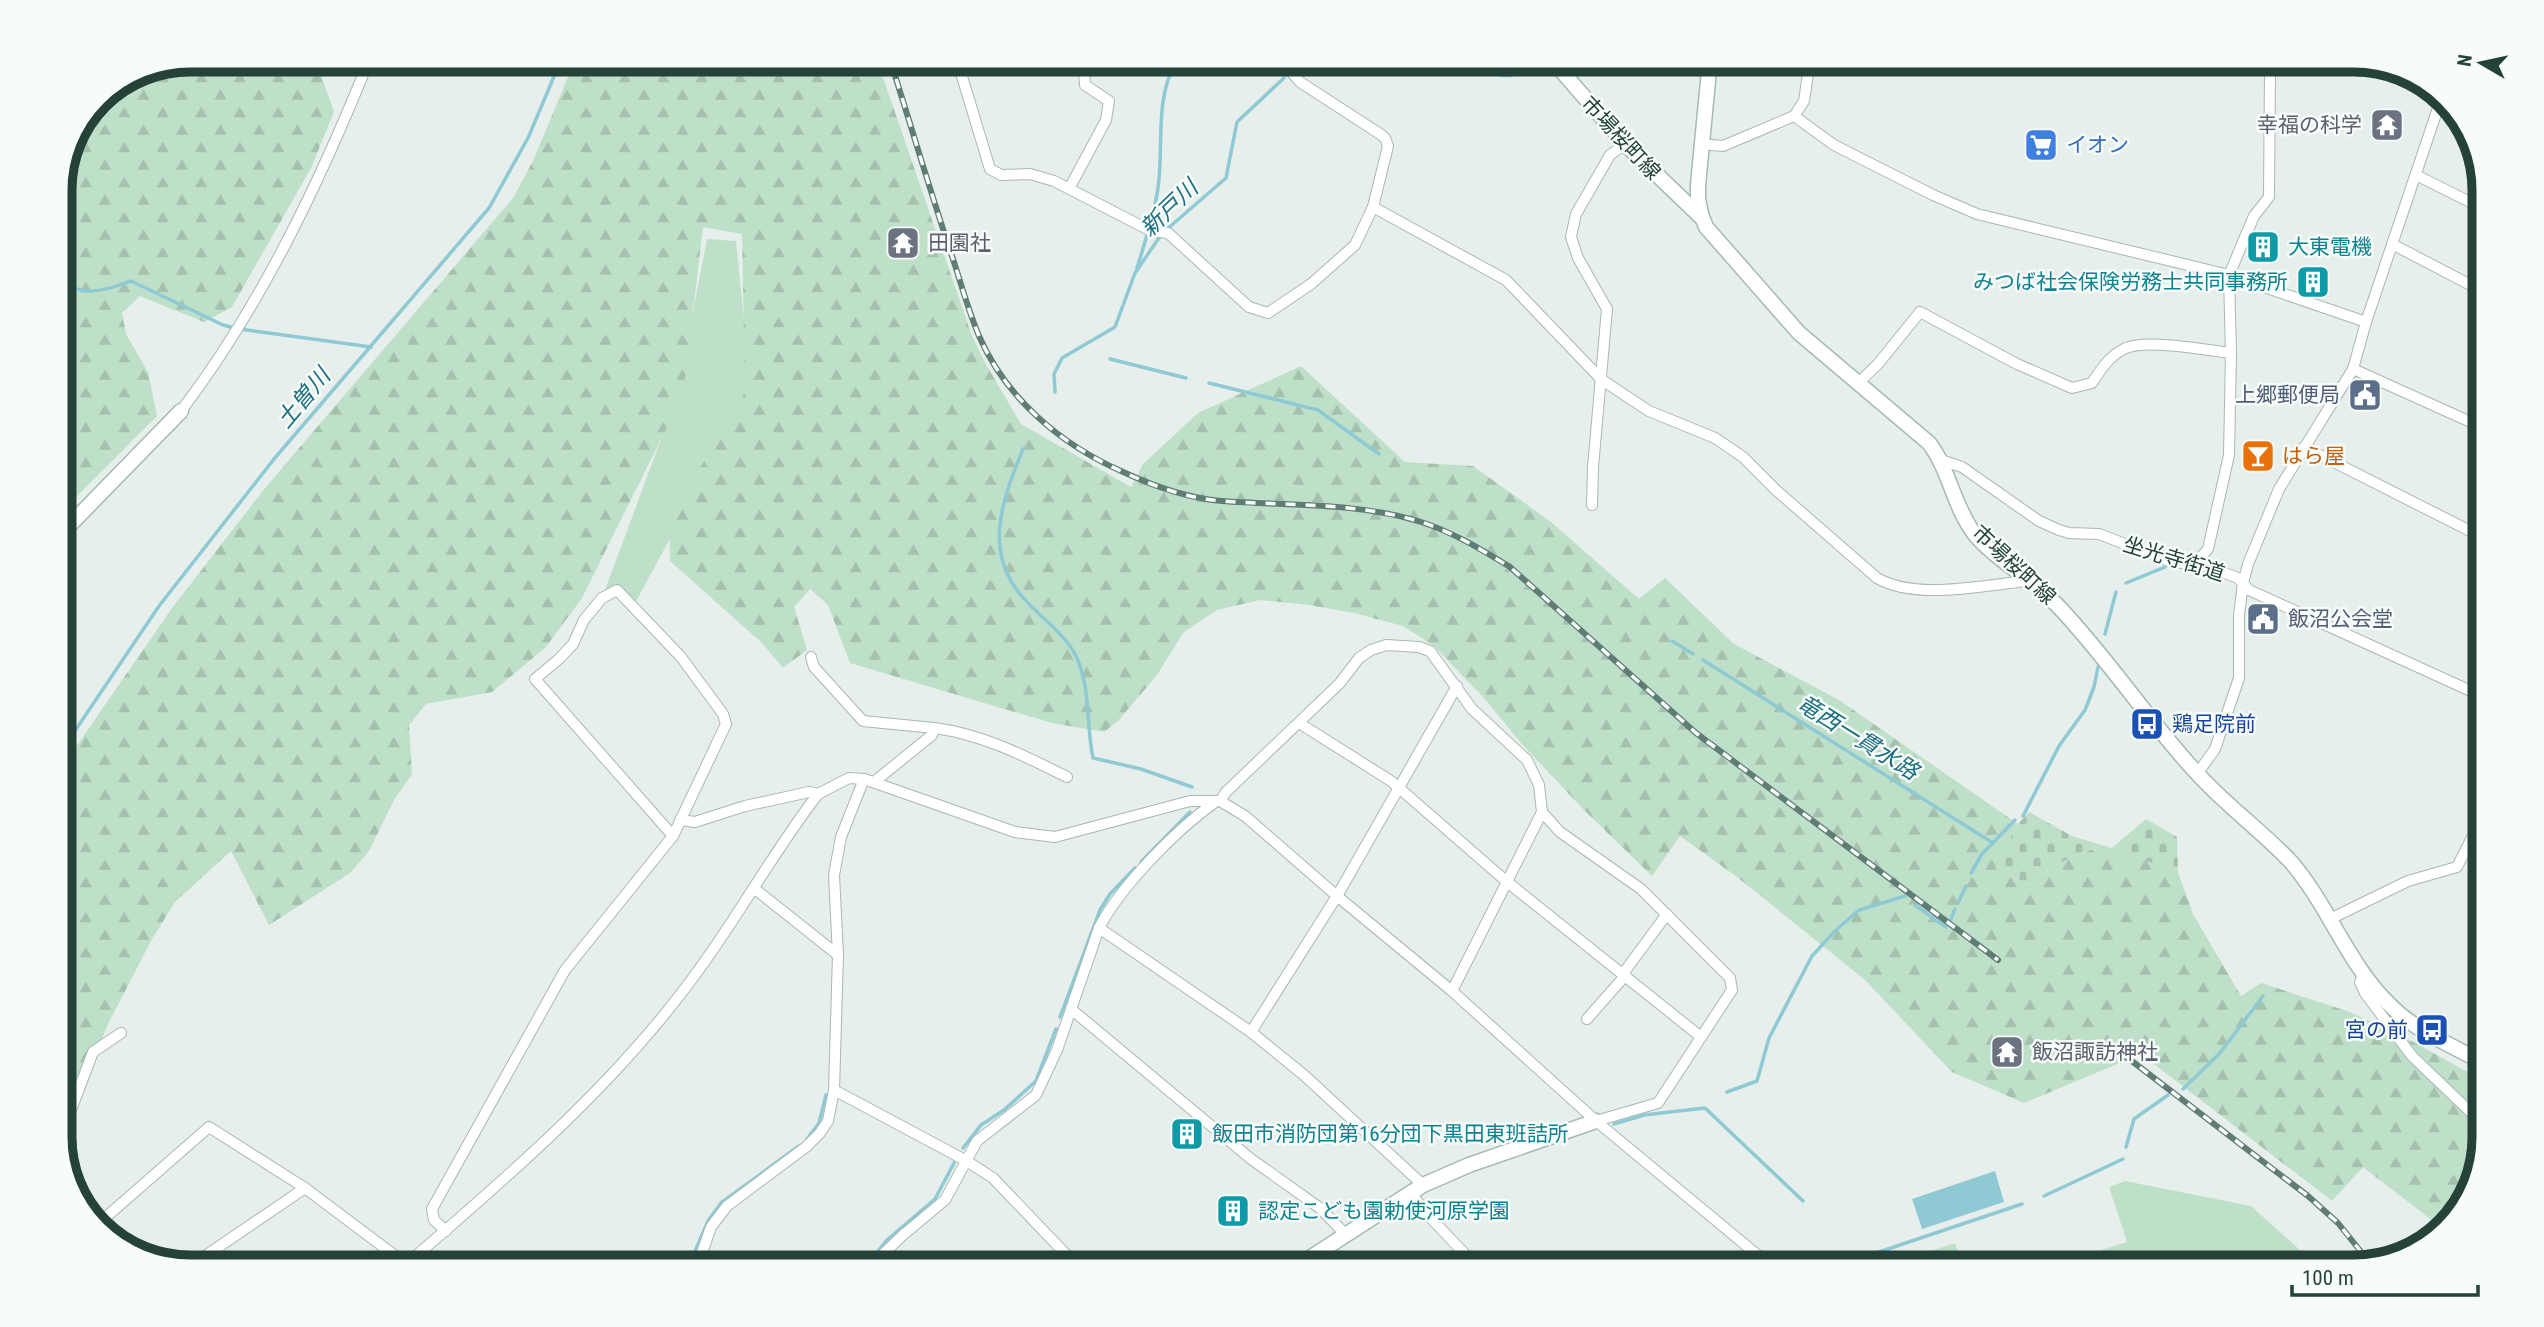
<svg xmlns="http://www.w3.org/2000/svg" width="2544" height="1327" font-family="'Roboto Condensed','Noto Sans JP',sans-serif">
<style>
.green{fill:#bfe0c8}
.forest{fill:url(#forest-firs)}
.cemetery{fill:url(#cemetery-stones)}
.water{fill:#8ec9d4}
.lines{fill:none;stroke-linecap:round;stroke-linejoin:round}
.stream{stroke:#8ec9d4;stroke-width:3.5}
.street-casing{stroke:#a8b8b2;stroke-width:12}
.secondary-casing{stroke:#a4bbb3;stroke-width:17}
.street{stroke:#fff;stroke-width:10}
.secondary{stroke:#fff;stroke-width:14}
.rail-casing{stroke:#5f7d75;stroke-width:6}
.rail{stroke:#f7fbf9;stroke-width:3.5;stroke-dasharray:10;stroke-linecap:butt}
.labels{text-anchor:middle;stroke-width:5;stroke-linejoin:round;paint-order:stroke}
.worship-label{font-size:21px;fill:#5b616d;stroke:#f7fbf9;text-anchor:start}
.street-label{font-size:21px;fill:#24423a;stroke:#f7fbf9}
.shop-label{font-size:21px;fill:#366cbe;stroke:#f7fbf9;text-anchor:start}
.culture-label{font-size:21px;fill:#0d838f;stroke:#f7fbf9;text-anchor:start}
.service-label{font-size:21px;fill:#4e5e75;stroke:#f7fbf9;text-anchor:end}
.food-label{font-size:21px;fill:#c56008;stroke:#f7fbf9;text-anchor:start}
.transit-label{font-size:21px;fill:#164399;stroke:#f7fbf9;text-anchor:start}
.water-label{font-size:23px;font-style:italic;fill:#1c6f80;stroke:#f7fbf9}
.rim{fill:none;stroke:#24423a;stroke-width:9}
</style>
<defs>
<pattern id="forest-firs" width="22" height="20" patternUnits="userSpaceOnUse" patternTransform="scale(1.75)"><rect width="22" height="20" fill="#bfe0c8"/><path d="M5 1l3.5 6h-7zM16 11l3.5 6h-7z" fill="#a4c1ad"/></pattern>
<pattern id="cemetery-stones" width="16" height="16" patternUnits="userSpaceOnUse" patternTransform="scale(1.75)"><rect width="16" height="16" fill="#bfe0c8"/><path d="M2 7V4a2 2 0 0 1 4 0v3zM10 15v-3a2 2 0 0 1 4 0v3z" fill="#a4c1ad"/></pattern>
</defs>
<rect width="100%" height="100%" fill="#e6efeb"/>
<g class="green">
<polygon points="707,239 736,241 751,389 634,605 617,590 602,598 676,399"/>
<polygon points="2125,1181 2251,1206 2319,1267 2107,1267 2101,1250 2127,1242 2109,1187"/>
<polygon points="1955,1243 1963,1267 1882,1267"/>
</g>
<g class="forest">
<polygon points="190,60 331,60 321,75 334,112 311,168 232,307 204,322 140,296 122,313 126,334 148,372 157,416 60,513 60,182 98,97 140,69"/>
<polygon points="575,60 877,60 971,333 984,361 1021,424 1131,487 1143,464 1198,413 1301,366 1405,462 1473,466 1551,522 1639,599 1665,578 1734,644 1839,700 2018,824 1996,868 2028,885 2057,864 2102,845 2178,872 2193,914 2241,996 2261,983 2347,1011 2408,1039 2484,1081 2484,1137 2471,1195 2442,1228 2363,1167 2332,1201 2141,1054 2024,1103 1952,1072 1865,980 1737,877 1680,836 1652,876 1583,809 1521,743 1485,699 1434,646 1403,626 1354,613 1309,605 1260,600 1217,610 1183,633 1157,675 1118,721 1104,732 1052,723 850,663 828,605 810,589 794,607 807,650 783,668 762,643 670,561 669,520 745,392 742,234 703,227 683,395 582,598 546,647 492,692 426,704 409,725 412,774 394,800 369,851 350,873 269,925 231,851 175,902 152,939 107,1026 61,1149 60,770 172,608 265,488 513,198 533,161"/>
</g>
<g class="cemetery">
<polygon points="2029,812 2072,836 2102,845 2057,864 2028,885 1995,868 2018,824"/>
<polygon points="2146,819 2177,837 2178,872 2111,849"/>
</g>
<polygon class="water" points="1995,1171 2004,1202 1922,1229 1912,1199"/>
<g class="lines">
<g class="stream">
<polyline points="1353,60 1372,63"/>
<path d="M1300 70C1328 61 1357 62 1386 66 1400 68 1414 72 1428 72 1443 73 1458 65 1470 66 1485 67 1497 78 1512 75L1518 64"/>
<polyline points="1166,230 1226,178 1237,122 1284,78"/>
<path d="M1137 268C1145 242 1154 215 1158 188 1164 146 1154 98 1177 60"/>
<path d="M60 286C70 284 72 288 81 290 97 294 116 286 131 281L223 325 239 329 371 347"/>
<polyline points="1110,359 1186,378"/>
<polyline points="1209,383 1318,410 1379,454"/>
<polyline points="1055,392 1054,374 1062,358 1115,327 1135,273 1161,235"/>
<path d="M1023 449C1001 503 981 556 1028 603 1044 620 1066 635 1077 658 1091 690 1086 725 1093 758L1141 769 1192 787"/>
<polyline points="2126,583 2165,567"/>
<polyline points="2105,634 2116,592"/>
<polyline points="1672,641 1693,654"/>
<polyline points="1703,660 1993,843"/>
<polyline points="60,753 159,606 274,459 489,208 528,138 561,60"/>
<polyline points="2023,816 2059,746 2085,710 2094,687 2098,667"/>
<polyline points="1141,862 1190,812"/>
<polyline points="1971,873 1982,854 2015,820"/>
<polyline points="1958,903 1966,886"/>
<polyline points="1915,905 1946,927"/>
<polyline points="1951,919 1955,909"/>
<polyline points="1060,1017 1100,910 1110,894 1135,868"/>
<polyline points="2183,1089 2220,1053 2263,996"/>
<polyline points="1727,1092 1757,1081 1769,1038 1812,956 1835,931 1859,910 1905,896"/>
<polyline points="1614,1124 1644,1115 1705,1108 1803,1201"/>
<polyline points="807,1139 819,1123 826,1095"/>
<polyline points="2126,1147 2134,1119 2168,1095"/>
<polyline points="963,1148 981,1125 1004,1110 1036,1081 1056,1029"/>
<polyline points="2044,1196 2123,1159"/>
<polyline points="1864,1257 2022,1204"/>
<polyline points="692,1267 696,1249 708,1221 721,1203 799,1146"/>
<polyline points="865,1267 887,1240 935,1199 954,1163"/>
<polyline points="1321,1267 1325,1262"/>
</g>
<defs>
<g id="street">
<polyline points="957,60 990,169 1001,175 1030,174 1054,181 1151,231 1168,233 1249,307 1268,313 1311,284 1355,245 1373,207 1388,146 1385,138 1380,134 1300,82 1281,60"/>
<polyline points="1418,60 1439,63 1453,60"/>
<polyline points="1510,60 1558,68"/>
<polyline points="1794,116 1804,101 1810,60"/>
<polyline points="1700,144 1723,146 1794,116 1834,145 1933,195 1977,214 2229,275 2366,322"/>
<polyline points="2416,175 2484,209"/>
<polyline points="1070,187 1106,120 1109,101 1085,85 1083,60"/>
<path d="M1373 207 1506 280 1602 380 1649 411 1715 438 1743 457 1777 491 1877 578C1915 600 1977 586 2019 582L2028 579"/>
<polyline points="2392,244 2484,292"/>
<polyline points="2353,369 2484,428"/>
<path d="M1858 383 1878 364 1920 312 2017 364 2072 388 2092 383C2101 369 2110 355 2126 348 2148 339 2207 350 2231 353"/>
<path d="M181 411C261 306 320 182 369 60"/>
<polyline points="2304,447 2484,538"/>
<polyline points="1941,460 1962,467 2039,521 2059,530 2069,533 2099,534 2169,561 2209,567 2238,578 2249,590 2484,697"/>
<polyline points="1592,505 1593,467 1607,309 1578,258 1571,237 1576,214 1610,155 1625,144"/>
<polyline points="2189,564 2202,556 2208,549 2229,455 2231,353 2229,275 2254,216 2269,197 2270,71 2273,60"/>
<polyline points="811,657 814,667 863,721 934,728 932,735 874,782"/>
<polyline points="1299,723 1391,781 1506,881 1701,1037"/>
<path d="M934 728C982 734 1025 756 1067 777"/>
<polyline points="2197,774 2215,749 2239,678 2239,615 2243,583 2248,564 2279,489 2353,369 2366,322 2441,99"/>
<polyline points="1220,801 1245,816 1337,896 1452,991 1596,1121 1772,1267"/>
<polyline points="680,820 695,822 745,806 809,792 818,794"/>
<polyline points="755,889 838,955"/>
<polyline points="2330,919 2408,881 2457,867 2484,814"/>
<polyline points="1099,928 1251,1032 1305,1076 1423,1185"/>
<polyline points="2364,974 2360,982 2365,993 2412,1056 2484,1125"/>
<polyline points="1622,975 1667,914"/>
<polyline points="1452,991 1542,812"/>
<polyline points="1071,1009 1251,1159 1320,1208 1346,1235"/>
<polyline points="1587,1019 1624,977"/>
<polyline points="1251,1032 1337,896 1457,686"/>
<polyline points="834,1090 965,1160 993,1178 1078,1267"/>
<polyline points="60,1139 93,1052 121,1033"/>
<polyline points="1411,1193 1427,1214 1477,1267"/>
<polyline points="98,1224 209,1127 305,1188 410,1267"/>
<polyline points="446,1231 434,1220 432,1209 565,970 673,836 726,724 723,714 681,657 617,590 602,598 584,620 573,644 559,659 535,679 673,836"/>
<polyline points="189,1267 305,1188"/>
<path d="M403 1267C503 1181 606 1093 686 987 734 925 770 856 818 794L849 778 864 779 1015 832 1055 837 1190 801H1220L1226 792 1340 683 1359 658 1371 650 1386 645 1419 647 1430 651 1472 709 1527 760 1539 785 1542 812 1560 832 1641 889 1730 978 1732 990 1658 1103 1596 1121"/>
<polyline points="697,1267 711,1227 727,1206 806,1147 820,1133 828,1121 834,1090 838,955 834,875 841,837 864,779"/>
<path d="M873 1267 881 1256 903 1235 945 1200 977 1141 1036 1095 1057 1050 1099 928C1120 887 1176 830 1214 803"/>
</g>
<g id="secondary">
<path d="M1552 60 1625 144 1703 219 1706 227 1799 333 1929 443C1949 469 1953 504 1973 532 1992 557 2033 580 2057 605 2107 657 2146 718 2195 771 2224 804 2261 830 2291 862 2329 906 2348 965 2390 1005 2415 1031 2453 1046 2484 1063"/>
<polyline points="1702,218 1698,199 1698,185 1710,60"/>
<polyline points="60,535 181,411"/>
<polyline points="1296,1267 1423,1185 1469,1165 1596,1121"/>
</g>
</defs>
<use href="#street" class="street-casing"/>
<use href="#secondary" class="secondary-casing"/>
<use href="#street" class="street"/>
<use href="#secondary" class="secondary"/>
<defs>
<g id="rail">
<path d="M890 60C911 125 930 191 952 256 961 283 968 310 979 336 1006 398 1060 444 1121 471 1153 486 1186 498 1222 501 1288 506 1357 502 1421 522 1453 532 1482 550 1510 567L1696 733 1998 960"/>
<polyline points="2124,1055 2308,1196 2338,1223 2370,1263"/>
</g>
</defs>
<use href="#rail" class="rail-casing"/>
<use href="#rail" class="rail"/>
</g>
<defs>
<symbol id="temple-square" viewBox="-11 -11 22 22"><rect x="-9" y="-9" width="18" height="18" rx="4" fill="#6b7280" stroke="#f7fbf9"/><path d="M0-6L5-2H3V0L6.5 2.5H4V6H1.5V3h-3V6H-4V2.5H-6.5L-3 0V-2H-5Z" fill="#fff"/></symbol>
<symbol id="supermarket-square" viewBox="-11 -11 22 22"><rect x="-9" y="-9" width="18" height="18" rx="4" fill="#3f7fe0" stroke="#f7fbf9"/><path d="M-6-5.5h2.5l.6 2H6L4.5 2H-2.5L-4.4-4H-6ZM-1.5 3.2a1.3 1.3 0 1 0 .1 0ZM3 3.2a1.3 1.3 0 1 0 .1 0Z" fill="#fff"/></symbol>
<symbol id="building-square" viewBox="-11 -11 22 22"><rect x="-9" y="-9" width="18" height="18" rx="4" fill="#0f9aa8" stroke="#f7fbf9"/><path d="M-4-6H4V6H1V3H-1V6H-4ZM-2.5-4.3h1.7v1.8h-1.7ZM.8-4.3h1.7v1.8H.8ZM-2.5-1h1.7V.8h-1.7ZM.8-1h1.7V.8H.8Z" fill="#fff"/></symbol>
<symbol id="civic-square" viewBox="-11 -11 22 22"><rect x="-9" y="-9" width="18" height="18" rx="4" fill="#5c6f8a" stroke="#f7fbf9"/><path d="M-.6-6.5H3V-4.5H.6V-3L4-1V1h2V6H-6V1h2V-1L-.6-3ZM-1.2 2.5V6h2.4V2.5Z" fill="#fff"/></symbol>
<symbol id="bar-square" viewBox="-11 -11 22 22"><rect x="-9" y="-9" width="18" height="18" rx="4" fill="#e8710a" stroke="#f7fbf9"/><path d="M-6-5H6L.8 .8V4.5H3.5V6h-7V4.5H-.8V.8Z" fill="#fff"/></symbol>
<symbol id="bus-square" viewBox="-11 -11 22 22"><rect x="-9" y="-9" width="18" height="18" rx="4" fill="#1a4fb4" stroke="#f7fbf9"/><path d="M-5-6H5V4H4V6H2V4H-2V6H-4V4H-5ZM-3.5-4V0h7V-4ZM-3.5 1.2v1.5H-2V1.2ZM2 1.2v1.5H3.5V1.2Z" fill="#fff"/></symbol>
</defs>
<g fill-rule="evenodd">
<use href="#temple-square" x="2368" y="106" width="38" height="38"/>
<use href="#supermarket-square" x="2022" y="126" width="38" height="38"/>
<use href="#temple-square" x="884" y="224" width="38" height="38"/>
<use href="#building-square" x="2244" y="228" width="38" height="38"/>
<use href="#building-square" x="2294" y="263" width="38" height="38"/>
<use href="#civic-square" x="2346" y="376" width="38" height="38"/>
<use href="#bar-square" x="2239" y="437" width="38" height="38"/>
<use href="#civic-square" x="2244" y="600" width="38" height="38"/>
<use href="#bus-square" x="2128" y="705" width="38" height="38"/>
<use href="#bus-square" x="2413" y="1011" width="38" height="38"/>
<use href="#temple-square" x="1988" y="1033" width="38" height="38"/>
<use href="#building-square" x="1168" y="1115" width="38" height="38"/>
<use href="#building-square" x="1214" y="1192" width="38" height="38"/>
</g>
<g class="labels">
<g class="worship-label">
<text x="2362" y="132" text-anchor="end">幸福の科学</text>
<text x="928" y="250">田園社</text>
<text x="2032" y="1059">飯沼諏訪神社</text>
</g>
<g class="street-label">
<text transform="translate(1621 138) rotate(47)" y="7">市場桜町線</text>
<text transform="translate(2174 559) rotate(17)" y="7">坐光寺街道</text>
<text transform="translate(2014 565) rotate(43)" y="7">市場桜町線</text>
</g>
<g class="shop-label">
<text x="2066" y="152">イオン</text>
</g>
<g class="culture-label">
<text x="2288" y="254">大東電機</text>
<text x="2288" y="289" text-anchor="end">みつば社会保険労務士共同事務所</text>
<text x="1212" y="1141">飯田市消防団第16分団下黒田東班詰所</text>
<text x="1258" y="1218">認定こども園勅使河原学園</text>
</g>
<g class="service-label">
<text x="2340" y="402">上郷郵便局</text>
<text x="2288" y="626" text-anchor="start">飯沼公会堂</text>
</g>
<g class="food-label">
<text x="2282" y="463">はら屋</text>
</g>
<g class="transit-label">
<text x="2172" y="731">鶏足院前</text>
<text x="2408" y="1037" text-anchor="end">宮の前</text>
</g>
<g class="water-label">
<text transform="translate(1169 208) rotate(-44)" y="8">新戸川</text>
<text transform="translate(303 398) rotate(-50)" y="8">土曽川</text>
<text transform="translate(1858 737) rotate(32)" y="8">竜西一貫水路</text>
</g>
</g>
<path d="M0 0H2544V1327H0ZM190 72H2354A118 118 0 0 1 2472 190V1137A118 118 0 0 1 2354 1255H190A118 118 0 0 1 72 1137V190A118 118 0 0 1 190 72Z" fill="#f7fbf9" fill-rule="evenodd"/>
<path class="rim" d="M190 72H2354A118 118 0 0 1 2472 190V1137A118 118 0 0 1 2354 1255H190A118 118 0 0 1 72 1137V190A118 118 0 0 1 190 72Z"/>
<g transform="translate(2481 63) rotate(279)" stroke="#f7fbf9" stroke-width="5" paint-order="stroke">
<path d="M0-5L12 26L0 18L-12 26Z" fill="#24423a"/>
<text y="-10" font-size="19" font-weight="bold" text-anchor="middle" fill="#24423a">N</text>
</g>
<path d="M2292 1285v10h186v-10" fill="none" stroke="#24423a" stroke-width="3.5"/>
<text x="2302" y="1285" font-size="21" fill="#24423a" stroke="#f7fbf9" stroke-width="5" paint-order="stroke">100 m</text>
</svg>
